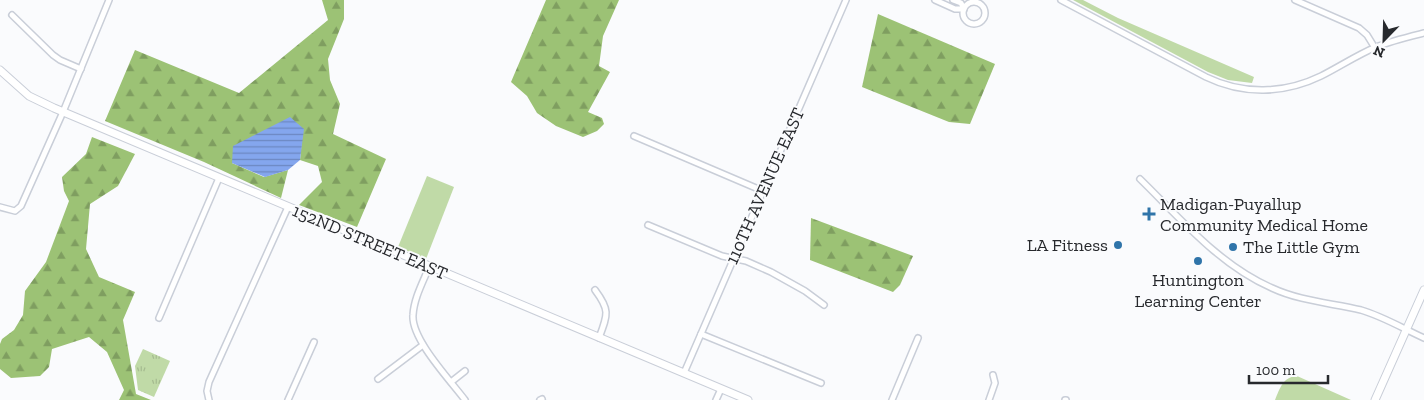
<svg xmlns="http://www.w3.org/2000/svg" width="1424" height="400" font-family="'Zilla Slab',serif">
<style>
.grass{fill:#c0daa7}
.forest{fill:url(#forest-firs)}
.park{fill:url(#park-tufts)}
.water{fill:url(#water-rules)}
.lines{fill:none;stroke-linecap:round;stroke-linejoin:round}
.minor-casing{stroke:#c9ced8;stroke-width:8}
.major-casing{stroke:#c9ced8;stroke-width:9}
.minor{stroke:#fff;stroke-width:5}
.major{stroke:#fff;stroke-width:7}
.poi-dot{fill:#2f74a9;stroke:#fafbfd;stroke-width:2}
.labels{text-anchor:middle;stroke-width:4;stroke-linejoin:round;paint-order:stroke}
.street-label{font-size:18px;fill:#27292d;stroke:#fafbfd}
.poi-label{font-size:18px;fill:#27292d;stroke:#fafbfd;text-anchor:start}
</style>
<defs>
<pattern id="forest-firs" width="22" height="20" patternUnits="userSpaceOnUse" patternTransform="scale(1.25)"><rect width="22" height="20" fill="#9cc275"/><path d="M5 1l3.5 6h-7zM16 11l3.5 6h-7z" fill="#7f9e60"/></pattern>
<pattern id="park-tufts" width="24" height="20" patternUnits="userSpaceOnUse" patternTransform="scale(1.25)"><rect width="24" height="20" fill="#c0daa7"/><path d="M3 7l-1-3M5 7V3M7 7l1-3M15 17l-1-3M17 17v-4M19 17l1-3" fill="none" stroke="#a5bb90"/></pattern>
<pattern id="water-rules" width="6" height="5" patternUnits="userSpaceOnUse" patternTransform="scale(1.25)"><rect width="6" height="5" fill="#84a6ee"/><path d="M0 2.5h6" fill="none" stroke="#6c87c1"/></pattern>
</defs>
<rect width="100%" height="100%" fill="#fafbfd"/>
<g class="grass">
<polygon points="1073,0 1083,0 1118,18 1254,77 1252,83 1228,80 1208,72"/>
<polygon points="427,176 454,187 426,259 398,247"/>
<path d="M1297 376 1351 400H1275C1280 388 1283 377 1297 376Z"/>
</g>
<g class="forest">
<polygon points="322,0 344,0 344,19 328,59 330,80 340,104 333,134 386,159 357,227 299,205 322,182 318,166 300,160 303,129 232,163 264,177 288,170 281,198 204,162 105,121 135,50 239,93 328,20"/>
<polygon points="546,0 619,0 603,36 599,66 610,72 588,112 602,118 604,124 597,131 583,137 556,126 537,113 527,96 511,82"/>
<polygon points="878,14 995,64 970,124 949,122 862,87"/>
<polygon points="92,137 135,154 118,186 90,204 86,249 99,277 135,292 123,320 136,394 151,400 119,400 124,390 107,352 89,337 52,349 49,367 40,376 11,378 0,369 0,344 2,339 14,330 23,315 25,291 46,262 69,201 64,191 62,177 86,154"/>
<polygon points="811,218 913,256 900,285 893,292 810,260"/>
</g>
<polygon class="park" points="143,349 170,361 154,397 138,390 135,366"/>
<polygon class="water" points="290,117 304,129 300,160 288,170 265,177 232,163 233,146"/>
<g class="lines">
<defs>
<g id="minor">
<polyline points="935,0 955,9 964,9 961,3 953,0"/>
<path d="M1061 0 1206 77C1243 95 1284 94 1321 76 1339 67 1357 55 1376 47 1391 41 1408 37 1424 33"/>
<polyline points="1295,0 1359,28 1367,35 1375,48"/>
<circle cx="974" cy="13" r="11"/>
<polyline points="12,15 53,55 60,60 81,69"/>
<polyline points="634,136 763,191"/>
<path d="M1140 179C1180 218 1219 265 1272 288 1300 301 1331 303 1361 310 1382 316 1404 329 1424 338"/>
<polyline points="0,207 15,211 21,206 63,112 109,0"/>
<polyline points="648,225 722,256 746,261 771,272 805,291 824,305"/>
<path d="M429 267C423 282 414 298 413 315 411 339 450 380 465 400"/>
<path d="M595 290C610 310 608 314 599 338"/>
<polyline points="159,318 219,178"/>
<polyline points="701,334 821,383"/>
<polyline points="684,373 846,0"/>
<polyline points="378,379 423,345"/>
<polyline points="451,382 465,371"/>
<polyline points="209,400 207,391 209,382 288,207"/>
<polyline points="288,400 314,342"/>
<polyline points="540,400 542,399"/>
<polyline points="716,400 721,389"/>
<polyline points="892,400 918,338"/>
<polyline points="989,400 995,383 993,375"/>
<polyline points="1065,400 1066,400"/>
</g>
<g id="major">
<polyline points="0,70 29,96 54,108 748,400"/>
<polyline points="1375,400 1424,290"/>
</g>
</defs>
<use href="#minor" class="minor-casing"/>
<use href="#major" class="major-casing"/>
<use href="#minor" class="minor"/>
<use href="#major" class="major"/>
</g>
<g class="poi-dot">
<path d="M1146.5 206.5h5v5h5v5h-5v5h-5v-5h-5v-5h5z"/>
<circle cx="1118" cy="245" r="5"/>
<circle cx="1233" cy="247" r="5"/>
<circle cx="1198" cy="261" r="5"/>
</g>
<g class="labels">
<g class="street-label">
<text transform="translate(765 186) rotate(-66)" y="6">110TH AVENUE EAST</text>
<text transform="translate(370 242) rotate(23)" y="6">152ND STREET EAST</text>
</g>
<g class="poi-label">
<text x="1160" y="210">Madigan-Puyallup<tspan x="1160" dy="21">Community Medical Home</tspan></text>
<text x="1108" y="251" text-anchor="end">LA Fitness</text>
<text x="1243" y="253">The Little Gym</text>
<text x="1198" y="286" text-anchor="middle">Huntington<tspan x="1198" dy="21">Learning Center</tspan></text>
</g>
</g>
<g transform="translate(1384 40) rotate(203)" stroke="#fafbfd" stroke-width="4" paint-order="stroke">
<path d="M0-4L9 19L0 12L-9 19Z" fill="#27292d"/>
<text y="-8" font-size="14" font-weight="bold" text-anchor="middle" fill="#27292d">N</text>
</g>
<path d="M1249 375v8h79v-8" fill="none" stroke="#27292d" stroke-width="2.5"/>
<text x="1256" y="375" font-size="15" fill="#27292d" stroke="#fafbfd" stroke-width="4" paint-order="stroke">100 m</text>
</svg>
